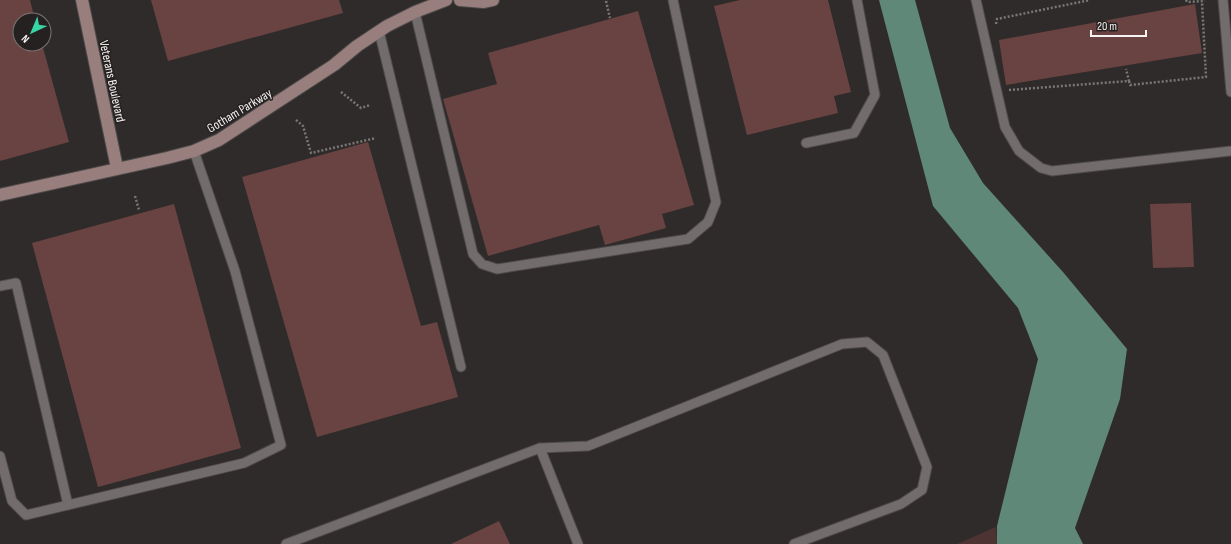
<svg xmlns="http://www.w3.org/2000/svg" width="1231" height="544" font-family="'Sofia Sans Condensed',sans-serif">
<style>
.green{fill:#4d3432}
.water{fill:#5f8878}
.building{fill:#684341}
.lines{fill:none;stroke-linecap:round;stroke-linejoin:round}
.lane-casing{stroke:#4d4a49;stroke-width:11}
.secondary-casing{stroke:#4d4a49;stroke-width:14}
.path{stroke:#7b7777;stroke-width:2.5;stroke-dasharray:2 2;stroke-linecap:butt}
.lane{stroke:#726c6c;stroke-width:9}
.secondary{stroke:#987e7c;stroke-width:12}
.labels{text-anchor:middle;stroke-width:3;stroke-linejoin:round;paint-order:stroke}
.street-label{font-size:13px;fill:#f6f3f3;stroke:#262121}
</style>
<rect width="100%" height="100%" fill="#302b2b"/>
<polygon class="green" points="996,527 997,544 957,544"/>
<polygon class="water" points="879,0 915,0 950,128 983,183 1063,272 1127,349 1120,399 1075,528 1083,544 997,544 997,526 1038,359 1018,308 933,206"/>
<g class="building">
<polygon points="0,0 30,0 35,20 20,20 20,44 42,44 69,142 0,161"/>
<polygon points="151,0 339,0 343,13 168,61"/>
<polygon points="740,0 828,0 851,92 834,96 838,113 747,135 714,6"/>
<polygon points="1195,4 1202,53 1006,85 999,40"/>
<polygon points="638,11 694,205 662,214 666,228 605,245 599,225 488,256 443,99 497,84 488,53"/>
<polygon points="368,142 421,326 437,322 458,397 317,437 242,177"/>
<polygon points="1191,203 1194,267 1153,268 1150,204"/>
<polygon points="174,204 241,448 98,487 32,243"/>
<polygon points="499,521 510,544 451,544"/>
</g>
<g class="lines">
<defs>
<g id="lane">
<polyline points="976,0 1005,127 1019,151 1041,168 1052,171 1231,151"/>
<polyline points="1223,0 1231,92"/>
<polyline points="415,12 473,254 482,264 497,269 688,239 708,222 716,202 673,0"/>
<polyline points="379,31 461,367"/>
<polyline points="806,143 854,133 875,95 857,0"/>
<polyline points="0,286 16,283 68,505"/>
<polyline points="540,448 588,446 842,344 867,342 883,355 927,467 922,490 901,504 794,544"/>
<polyline points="0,456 12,501 26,515 244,463 281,445 235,271 194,151"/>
<polyline points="286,544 540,448 578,544"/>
</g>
<g id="secondary">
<polyline points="82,0 117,168"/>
<polyline points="460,0 484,2 493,0"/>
<polyline points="0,195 167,158 194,151 219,140 334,65 357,46 387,26 415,12 446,0"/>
</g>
</defs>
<use href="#lane" class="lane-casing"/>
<use href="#secondary" class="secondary-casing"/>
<g class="path">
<polyline points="1186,0 1187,2 1205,1"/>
<polyline points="606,1 610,18"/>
<polyline points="996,24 997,19 1090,0"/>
<polyline points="1129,81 1130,85 1206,77 1202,2"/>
<polyline points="1009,90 1129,81 1126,69"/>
<polyline points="341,92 361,108 370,105"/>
<polyline points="296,120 303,126 311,153 376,138"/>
<polyline points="135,196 139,210"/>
</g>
<use href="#lane" class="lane"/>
<use href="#secondary" class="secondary"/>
</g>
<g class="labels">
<g class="street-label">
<text transform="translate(113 81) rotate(78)" y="5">Veterans Boulevard</text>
<text transform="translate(239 110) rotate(-31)" y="5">Gotham Parkway</text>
</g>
</g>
<g transform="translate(32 32) rotate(224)"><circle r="19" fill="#262121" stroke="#797575"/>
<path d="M0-3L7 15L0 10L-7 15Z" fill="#37d4a6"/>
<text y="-6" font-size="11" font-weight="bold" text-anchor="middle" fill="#f6f3f3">N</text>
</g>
<path d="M1091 30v6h55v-6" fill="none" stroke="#f6f3f3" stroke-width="2"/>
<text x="1097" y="30" font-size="12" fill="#f6f3f3" stroke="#262121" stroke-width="3" paint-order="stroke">20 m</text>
</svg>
